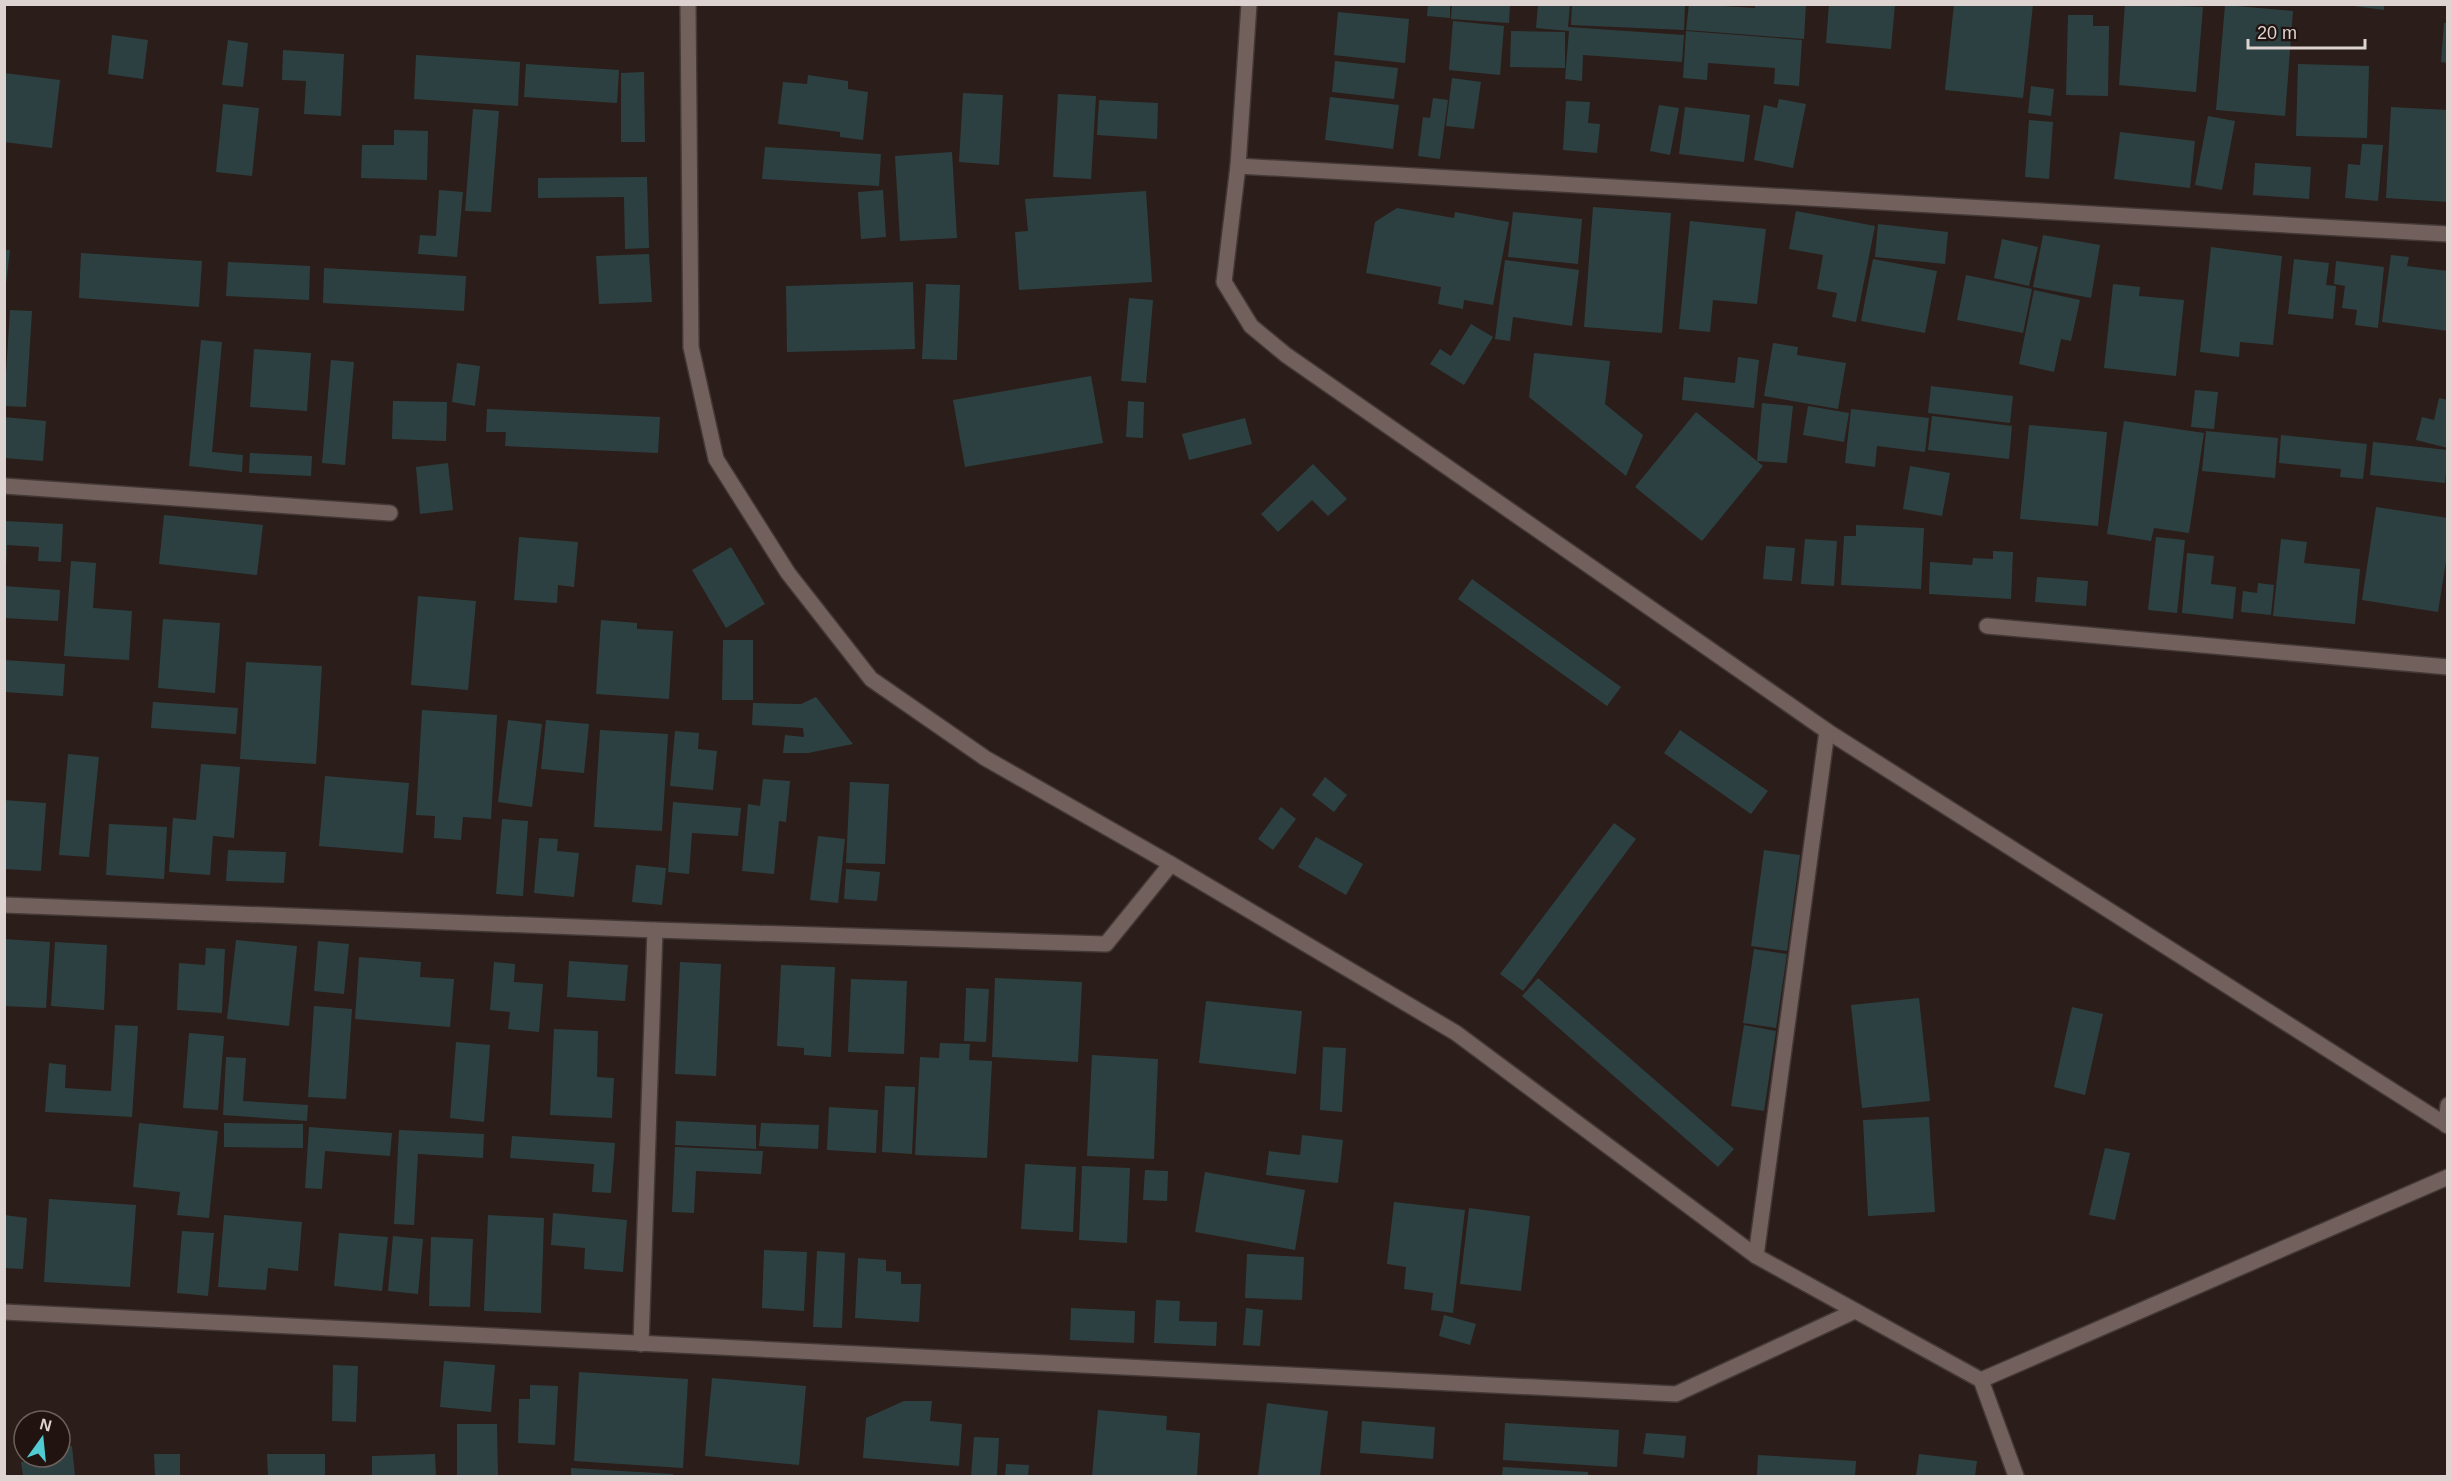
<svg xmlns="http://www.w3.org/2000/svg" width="2452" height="1481" font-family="Helvetica,sans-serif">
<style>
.building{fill:#2d4041}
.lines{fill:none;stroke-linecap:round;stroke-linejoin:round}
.street-casing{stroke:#433836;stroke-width:18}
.street{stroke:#71605c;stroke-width:15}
</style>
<rect width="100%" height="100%" fill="#2b1d19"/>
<g class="building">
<polygon points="1428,4 1450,4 1450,18 1427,16"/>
<polygon points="1452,4 1510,4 1509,23 1451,19"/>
<polygon points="1538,4 1570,4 1568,27 1684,35 1682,62 1583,55 1582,81 1565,79 1569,31 1536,28"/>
<polygon points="1572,4 1685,6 1684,30 1571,25"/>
<polygon points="1689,4 1755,8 1755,4 1806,4 1804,39 1686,30"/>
<polygon points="1829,4 1895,4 1891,49 1826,43"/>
<polygon points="1954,4 2033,4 2023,98 1945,90"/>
<polygon points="2125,4 2203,7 2196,92 2119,85"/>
<polygon points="2339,4 2384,4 2384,10"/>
<polygon points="2225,5 2293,11 2285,116 2216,110"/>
<polygon points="1338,12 1409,19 1405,63 1334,55"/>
<polygon points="2068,15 2093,15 2093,26 2109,26 2108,96 2066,95"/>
<polygon points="1453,21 1504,26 1500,75 1449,70"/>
<polygon points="2444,23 2448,23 2448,63 2441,62"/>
<polygon points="1511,31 1565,32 1565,68 1510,67"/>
<polygon points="1686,31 1802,40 1799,86 1774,84 1775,68 1708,63 1707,80 1683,78"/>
<polygon points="112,35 148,40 143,79 108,74"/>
<polygon points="228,40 248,43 243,87 222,85"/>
<polygon points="283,50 344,54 341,116 304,114 306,81 282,80"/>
<polygon points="416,55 520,62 518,106 414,99"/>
<polygon points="1335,61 1398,68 1394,99 1332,92"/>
<polygon points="526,64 619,70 617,103 524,97"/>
<polygon points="2298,64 2369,66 2367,138 2296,136"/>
<polygon points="644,72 645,142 621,142 621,73"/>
<polygon points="4,73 60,80 52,148 4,142"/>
<polygon points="808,75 848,81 848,89 868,92 863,140 840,137 840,132 778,124 783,82 807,84"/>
<polygon points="1452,78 1481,82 1474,129 1446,126"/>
<polygon points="2031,86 2054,89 2051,116 2028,113"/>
<polygon points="963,93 1003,95 999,165 959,162"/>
<polygon points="1058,94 1096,96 1091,179 1053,177"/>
<polygon points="1330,97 1399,105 1393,149 1325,140"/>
<polygon points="1433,98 1448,100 1440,159 1418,156 1423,117 1430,118"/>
<polygon points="1779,99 1806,104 1793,168 1754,160 1764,105 1777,108"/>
<polygon points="1099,100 1158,103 1157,139 1097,135"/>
<polygon points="1566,101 1590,102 1588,123 1600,124 1597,153 1563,150"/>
<polygon points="223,104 259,108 252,176 216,172"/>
<polygon points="1659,105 1679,108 1670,155 1650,151"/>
<polygon points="1685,107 1750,115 1744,162 1679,154"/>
<polygon points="2391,107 2448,110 2448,202 2386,198"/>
<polygon points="473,109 499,111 491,212 465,211"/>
<polygon points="2208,116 2235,121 2222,190 2195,185"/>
<polygon points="2029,120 2053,122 2049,179 2025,177"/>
<polygon points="394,130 428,131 427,180 361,178 362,145 394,145"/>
<polygon points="2120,132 2195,141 2190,188 2114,179"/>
<polygon points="2362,144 2383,145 2378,201 2345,198 2348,164 2360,165"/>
<polygon points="765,147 881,154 879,186 762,179"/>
<polygon points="952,152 957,238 900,241 895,156"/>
<polygon points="2255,163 2311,167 2309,199 2253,195"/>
<polygon points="647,177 649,248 625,249 624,197 538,198 538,178"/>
<polygon points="439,190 463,192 457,257 418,254 420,235 436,236"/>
<polygon points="883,190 886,237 861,239 858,192"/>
<polygon points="1146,191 1152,282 1019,290 1015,232 1028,231 1025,199"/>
<polygon points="1593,207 1671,213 1662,333 1584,327"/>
<polygon points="1397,208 1454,218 1455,212 1509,222 1493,305 1464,300 1463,309 1438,304 1441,287 1366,273 1375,222"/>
<polygon points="1796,211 1875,226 1856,322 1832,317 1837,293 1817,289 1823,255 1789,249"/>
<polygon points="1513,212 1582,219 1578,264 1508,257"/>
<polygon points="1690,221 1766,229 1757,304 1713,300 1710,332 1679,329"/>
<polygon points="1878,224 1948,232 1945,264 1875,257"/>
<polygon points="2043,235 2100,245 2091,298 2033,287"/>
<polygon points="2002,239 2038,247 2029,286 1994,278"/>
<polygon points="2211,247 2282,256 2273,345 2240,342 2239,357 2200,352"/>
<polygon points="4,250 10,250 6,284 4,284"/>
<polygon points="81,253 202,261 199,307 79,298"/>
<polygon points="649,254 652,302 599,304 596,256"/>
<polygon points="2391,255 2409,257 2407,266 2448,271 2448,331 2382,322"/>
<polygon points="1873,259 1937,271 1925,333 1861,321"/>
<polygon points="2294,259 2329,263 2326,285 2336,286 2333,319 2288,314"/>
<polygon points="1505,260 1579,270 1572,326 1513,317 1510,341 1495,339"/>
<polygon points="2336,261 2384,267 2378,328 2355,325 2357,310 2342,308 2345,286 2334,284"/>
<polygon points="228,262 310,266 309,300 226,296"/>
<polygon points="324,268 466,276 464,311 323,303"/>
<polygon points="1966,275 2032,289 2023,333 1957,320"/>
<polygon points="913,282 915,349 787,352 786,286"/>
<polygon points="926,284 960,285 957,360 922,359"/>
<polygon points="2113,284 2140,287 2139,296 2184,300 2176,376 2104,368"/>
<polygon points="2034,290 2080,300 2071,341 2061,339 2054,372 2019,364"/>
<polygon points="1129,298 1153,300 1146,383 1121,381"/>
<polygon points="10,310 32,311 26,407 4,406"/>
<polygon points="1471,324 1493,337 1464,385 1430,364 1440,349 1451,356"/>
<polygon points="201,340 222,342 212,452 243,455 242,472 189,466"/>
<polygon points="1773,343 1798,347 1797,355 1846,363 1838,409 1764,396"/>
<polygon points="254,349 311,353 307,411 250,407"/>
<polygon points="1534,353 1610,361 1605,404 1643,435 1626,476 1529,397"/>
<polygon points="1738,357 1759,360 1754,408 1682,400 1684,377 1735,383"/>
<polygon points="331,360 354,362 345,465 322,463"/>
<polygon points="457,363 480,366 475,406 452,402"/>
<polygon points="1091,376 1103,443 965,467 953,400"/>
<polygon points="1931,386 2013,396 2010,423 1928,413"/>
<polygon points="2195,390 2218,392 2214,429 2191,427"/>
<polygon points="2439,398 2448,400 2448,448 2416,440 2422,417 2434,420"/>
<polygon points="393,401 447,402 446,441 392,439"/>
<polygon points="1128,401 1144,402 1143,438 1126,437"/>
<polygon points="1762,403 1793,406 1787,463 1757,461"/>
<polygon points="1808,406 1849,413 1844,442 1803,435"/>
<polygon points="487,409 660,417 658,453 505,446 506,432 486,432"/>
<polygon points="1851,409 1929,418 1925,452 1877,446 1875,467 1845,463"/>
<polygon points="1696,412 1763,466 1702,541 1635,487"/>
<polygon points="1932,416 2012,426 2009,459 1928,450"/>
<polygon points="4,417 46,421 43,461 4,458"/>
<polygon points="1245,418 1252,444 1189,460 1182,434"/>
<polygon points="2124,421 2204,433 2189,533 2154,528 2151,541 2107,534"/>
<polygon points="2029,425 2107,432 2098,526 2020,519"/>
<polygon points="2206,431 2278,438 2275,478 2202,471"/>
<polygon points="2281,435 2367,444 2363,479 2340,477 2341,469 2279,463"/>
<polygon points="2373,442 2448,450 2445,483 2370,475"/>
<polygon points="250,453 312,456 311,476 249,473"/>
<polygon points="448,463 453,510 420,514 416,467"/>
<polygon points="1313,464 1347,499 1328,516 1312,500 1278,532 1261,514"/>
<polygon points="1910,466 1950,473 1942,516 1903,509"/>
<polygon points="2376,507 2448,518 2448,549 2438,612 2362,600"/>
<polygon points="164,515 263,525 257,575 159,564"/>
<polygon points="5,521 63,524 61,562 38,561 39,547 7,545 6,568 5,568"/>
<polygon points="1856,525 1924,528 1921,589 1841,585 1844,536 1856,536"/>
<polygon points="519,537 578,542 574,587 558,585 557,603 514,600"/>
<polygon points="2156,537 2185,540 2177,613 2148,610"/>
<polygon points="1805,539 1837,541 1834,586 1801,584"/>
<polygon points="2281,539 2307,542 2304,563 2360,569 2355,624 2273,616"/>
<polygon points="1766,546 1795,548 1792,581 1763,579"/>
<polygon points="731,547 765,604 726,628 692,570"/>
<polygon points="1993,551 2013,552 2011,599 1929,594 1930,562 1972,565 1973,558 1993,559"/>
<polygon points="2187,553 2214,556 2211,584 2236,587 2233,619 2182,613"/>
<polygon points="71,561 96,563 93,608 132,611 129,660 64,656"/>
<polygon points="2037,577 2088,581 2086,606 2035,602"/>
<polygon points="1472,579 1621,687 1607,706 1458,599"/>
<polygon points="2258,583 2274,585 2271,615 2241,612 2243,591 2257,593"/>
<polygon points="4,586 60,590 58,621 4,618"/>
<polygon points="418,596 476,601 468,690 411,685"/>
<polygon points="163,619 220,623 215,693 158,688"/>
<polygon points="601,620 637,623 637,629 673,631 669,699 596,694"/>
<polygon points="723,640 753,640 753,700 722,700"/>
<polygon points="4,660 65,664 63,696 4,692"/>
<polygon points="246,662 322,666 316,764 240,759"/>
<polygon points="816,697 853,744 808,753 783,753 785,735 804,737 803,728 752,725 753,703 801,704"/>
<polygon points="153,702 238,708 236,734 151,728"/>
<polygon points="422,710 497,715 491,819 463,817 461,840 434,838 435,816 416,815"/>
<polygon points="508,720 542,724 532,807 498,802"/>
<polygon points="546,720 589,724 584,773 541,769"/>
<polygon points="600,730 668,734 662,831 594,827"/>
<polygon points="1680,730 1768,791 1751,814 1664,753"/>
<polygon points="675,731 699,733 698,749 717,751 713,790 670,786"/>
<polygon points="68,754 99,757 89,857 59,855"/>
<polygon points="201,764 240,767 234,838 213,836 210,875 169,872 173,818 196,820"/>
<polygon points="325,776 409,783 403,853 319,846"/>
<polygon points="1325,777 1347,795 1334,812 1312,795"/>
<polygon points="763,779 790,781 786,822 779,821 774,874 742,871 748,804 760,806"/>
<polygon points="850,782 889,784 885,864 846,863"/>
<polygon points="4,800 46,803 41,871 4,869"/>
<polygon points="673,802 741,808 738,836 692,833 689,874 668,872"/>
<polygon points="1281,807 1296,819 1273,850 1258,839"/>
<polygon points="502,819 528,821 523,896 496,894"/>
<polygon points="1614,823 1636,839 1523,991 1500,974"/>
<polygon points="109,824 167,827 164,879 106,875"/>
<polygon points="818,836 845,839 838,903 810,900"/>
<polygon points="1316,837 1363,864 1346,895 1298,867"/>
<polygon points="539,838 558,839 557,851 579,853 574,897 534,893"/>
<polygon points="228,850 286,852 284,883 226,881"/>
<polygon points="1764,850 1800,855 1787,951 1751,946"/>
<polygon points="636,865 666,868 662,905 632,902"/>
<polygon points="846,869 880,872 877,901 844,899"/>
<polygon points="4,939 50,942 46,1008 4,1006"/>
<polygon points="236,940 297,946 289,1026 227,1019"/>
<polygon points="318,941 349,944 344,994 314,991"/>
<polygon points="55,942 107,945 104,1010 51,1006"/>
<polygon points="206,948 225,949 222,1013 177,1010 179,963 205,965"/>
<polygon points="1754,949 1787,954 1776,1028 1743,1023"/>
<polygon points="359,957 421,962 420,977 454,979 450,1027 355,1019"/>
<polygon points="569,961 628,965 625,1001 567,997"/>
<polygon points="494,962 515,964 514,982 543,984 539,1032 508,1029 510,1012 490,1010"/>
<polygon points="680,962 721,964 716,1076 675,1074"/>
<polygon points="781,965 835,967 831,1057 804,1055 804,1048 777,1046"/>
<polygon points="995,978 1082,982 1078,1062 992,1057"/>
<polygon points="1538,978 1734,1149 1718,1167 1522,996"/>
<polygon points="851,979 907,981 904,1054 848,1052"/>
<polygon points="966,988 989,989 986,1042 964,1041"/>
<polygon points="1919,998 1930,1101 1862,1108 1851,1005"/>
<polygon points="1206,1001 1302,1011 1296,1074 1199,1063"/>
<polygon points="314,1006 352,1009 346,1099 308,1097"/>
<polygon points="2072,1007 2103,1014 2085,1095 2054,1087"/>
<polygon points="115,1025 138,1026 132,1117 45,1112 49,1063 66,1065 65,1088 111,1091"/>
<polygon points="1744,1025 1776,1031 1764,1111 1731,1106"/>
<polygon points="554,1029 598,1031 597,1077 614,1078 612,1118 550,1115"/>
<polygon points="189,1033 224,1036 218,1110 183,1108"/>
<polygon points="456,1042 490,1045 484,1122 450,1118"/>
<polygon points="940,1043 970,1044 969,1060 992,1061 987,1158 915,1155 920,1057 939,1058"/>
<polygon points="1323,1047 1346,1048 1342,1112 1320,1110"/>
<polygon points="1092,1055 1158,1059 1154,1159 1087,1156"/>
<polygon points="226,1057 246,1058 243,1101 308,1105 307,1121 223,1115"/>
<polygon points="885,1086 915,1087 912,1154 882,1152"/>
<polygon points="829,1107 878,1110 876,1153 827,1150"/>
<polygon points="1929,1117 1935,1212 1868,1216 1863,1120"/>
<polygon points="676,1121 756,1125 756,1149 675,1145"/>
<polygon points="139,1123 218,1131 209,1218 177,1215 180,1192 133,1187"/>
<polygon points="224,1123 303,1124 303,1148 224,1147"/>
<polygon points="761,1123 819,1125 818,1149 759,1146"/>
<polygon points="309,1127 392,1133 390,1156 325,1151 322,1189 305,1188"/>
<polygon points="399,1130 484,1134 483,1158 418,1154 414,1225 394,1224"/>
<polygon points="1302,1135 1343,1140 1338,1183 1266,1175 1269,1151 1300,1155"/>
<polygon points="512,1136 615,1143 611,1193 592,1192 594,1164 510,1158"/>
<polygon points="675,1147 763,1151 761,1174 696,1171 694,1213 672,1212"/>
<polygon points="2105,1148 2130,1153 2115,1220 2089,1215"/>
<polygon points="1025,1164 1076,1167 1073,1232 1021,1229"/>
<polygon points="1082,1166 1130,1168 1127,1243 1079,1240"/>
<polygon points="1145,1170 1168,1171 1167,1201 1143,1200"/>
<polygon points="1205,1172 1305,1190 1295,1250 1195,1232"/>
<polygon points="49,1199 136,1205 130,1287 44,1282"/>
<polygon points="1394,1202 1465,1210 1453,1313 1431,1310 1433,1293 1404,1289 1406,1267 1387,1264"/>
<polygon points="1469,1208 1530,1216 1521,1291 1460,1284"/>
<polygon points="553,1213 627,1220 623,1272 584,1269 585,1248 551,1245"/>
<polygon points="4,1215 27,1218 23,1269 4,1268"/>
<polygon points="224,1215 302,1222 298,1271 268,1268 266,1290 218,1287"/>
<polygon points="488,1215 544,1218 541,1313 484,1311"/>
<polygon points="182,1231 214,1233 208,1296 177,1293"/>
<polygon points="339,1233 388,1237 382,1291 334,1286"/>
<polygon points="393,1236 423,1239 418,1294 388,1291"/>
<polygon points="431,1237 473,1239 470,1307 429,1306"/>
<polygon points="764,1250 807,1252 804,1311 762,1308"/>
<polygon points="817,1251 845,1253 842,1328 813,1327"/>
<polygon points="1247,1254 1304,1257 1302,1300 1245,1298"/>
<polygon points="858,1258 886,1260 886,1271 901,1272 901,1284 921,1284 919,1322 855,1318"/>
<polygon points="1156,1300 1180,1301 1179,1321 1217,1322 1216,1346 1154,1343"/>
<polygon points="1071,1308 1135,1311 1134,1343 1070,1340"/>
<polygon points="1246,1308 1263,1310 1260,1346 1243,1345"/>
<polygon points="1444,1315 1476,1324 1470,1345 1439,1336"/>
<polygon points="444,1361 495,1365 491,1412 440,1407"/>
<polygon points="333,1365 358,1366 356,1422 332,1421"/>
<polygon points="579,1372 688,1379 683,1468 574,1461"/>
<polygon points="712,1378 806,1386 799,1465 705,1456"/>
<polygon points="530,1385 558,1386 555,1445 518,1443 519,1399 530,1399"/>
<polygon points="904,1401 932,1401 930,1421 962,1424 959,1466 863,1458 866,1418"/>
<polygon points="1267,1403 1328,1411 1320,1476 1258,1476"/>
<polygon points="1098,1410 1167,1416 1166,1430 1200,1433 1197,1476 1092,1476"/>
<polygon points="1362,1421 1435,1427 1433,1459 1360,1453"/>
<polygon points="1505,1423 1619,1430 1617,1467 1503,1460"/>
<polygon points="457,1424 497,1424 498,1476 457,1476"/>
<polygon points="1646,1433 1686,1436 1684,1458 1643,1454"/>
<polygon points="974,1437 999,1438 997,1476 971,1476"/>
<polygon points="72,1446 75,1476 23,1476 21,1462 37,1460 37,1457 60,1457 60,1447"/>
<polygon points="154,1454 180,1454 180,1476 155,1476"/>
<polygon points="267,1454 325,1454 325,1476 268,1476"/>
<polygon points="435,1454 436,1476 372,1476 372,1456"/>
<polygon points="1919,1454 1977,1461 1975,1476 1916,1476"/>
<polygon points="1758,1455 1856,1461 1855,1476 1757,1476"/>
<polygon points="1006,1464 1029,1465 1028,1476 1005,1476"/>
<polygon points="1503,1467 1588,1472 1588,1476 1502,1476"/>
<polygon points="571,1468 673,1474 673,1476 571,1476"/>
</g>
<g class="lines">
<defs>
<g id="street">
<polyline points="688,4 691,347 716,459 788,573 871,679 985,758 1171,864 1456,1033 1756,1256 1981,1380 2016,1476"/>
<polyline points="1249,4 1238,166 1224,282 1251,326 1286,355 1827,731 2448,1126"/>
<polyline points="1238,166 2448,234"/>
<polyline points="4,486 390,513"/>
<polyline points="1987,626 2448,667"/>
<polyline points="4,905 655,930 1106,944 1171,864"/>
<polyline points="2446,1125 2448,1105"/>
<polyline points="1756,1256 1827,731"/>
<polyline points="4,1312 1676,1394 1855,1311"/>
<polyline points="641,1344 655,930"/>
<polyline points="1981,1380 2448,1177"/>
</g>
</defs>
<use href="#street" class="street-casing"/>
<use href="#street" class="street"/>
</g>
<rect width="2452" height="1481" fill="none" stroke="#ddd3d0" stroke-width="12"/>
<g transform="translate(42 1439) rotate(15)"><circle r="28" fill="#211410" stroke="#6c605d" stroke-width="1.5"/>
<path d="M0-4.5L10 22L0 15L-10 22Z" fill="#51ccd2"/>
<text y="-9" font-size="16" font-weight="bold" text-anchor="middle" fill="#ddd3d0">N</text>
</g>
<path d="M2248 39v9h117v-9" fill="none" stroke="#ddd3d0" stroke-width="3"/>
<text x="2257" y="39" font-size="18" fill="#ddd3d0" stroke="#211410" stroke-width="4.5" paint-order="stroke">20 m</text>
</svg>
